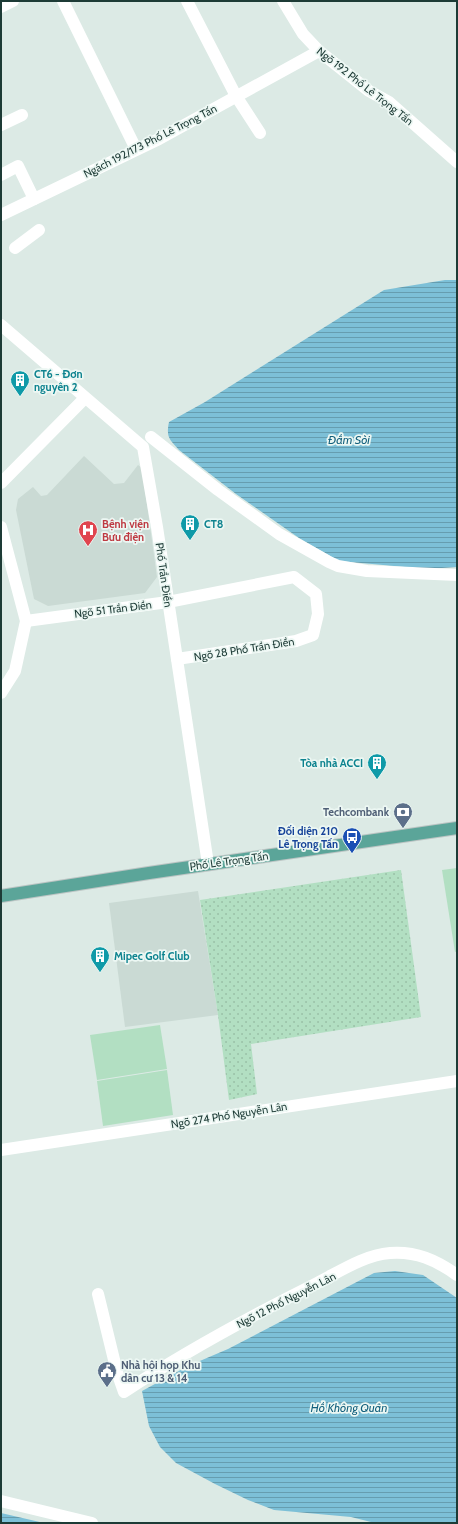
<svg xmlns="http://www.w3.org/2000/svg" width="458" height="1524" font-family="Cabin,sans-serif">
<style>
.built{fill:#cadad4}
.grass{fill:url(#grass-dots)}
.pitch{fill:#b2dfc2}
.water{fill:url(#water-rules)}
.lines{fill:none;stroke-linecap:round;stroke-linejoin:round}
.major-casing{stroke:#bbc4c3;stroke-width:14}
.minor{stroke:#fff;stroke-width:12}
.major{stroke:#5ba599;stroke-width:12}
.labels{text-anchor:middle;stroke-width:3.5;stroke-linejoin:round;paint-order:stroke}
.street-label{font-size:11px;fill:#1d3b36;stroke:#ecf7f3}
.culture-label{font-size:11px;font-weight:bold;fill:#0d838f;stroke:#ecf7f3;text-anchor:start}
.health-label{font-size:11px;font-weight:bold;fill:#be3a42;stroke:#ecf7f3;text-anchor:start}
.service-label{font-size:11px;font-weight:bold;fill:#4e5e75;stroke:#ecf7f3;text-anchor:end}
.transit-label{font-size:11px;font-weight:bold;fill:#164399;stroke:#ecf7f3;text-anchor:end}
.water-label{font-size:12px;font-style:italic;fill:#115f7c;stroke:#ecf7f3}
</style>
<defs>
<pattern id="grass-dots" width="8" height="8" patternUnits="userSpaceOnUse"><rect width="8" height="8" fill="#b2dfc2"/><path d="M2 2h.1M6 6h.1" fill="none" stroke="#99c0a7" stroke-width="1.8" stroke-linecap="round"/></pattern>
<pattern id="water-rules" width="6" height="5" patternUnits="userSpaceOnUse"><rect width="6" height="5" fill="#7dc0d7"/><path d="M0 2.5h6" fill="none" stroke="#669daf"/></pattern>
</defs>
<rect width="100%" height="100%" fill="#dceae5"/>
<g class="built">
<polygon points="84,456 114,484 124,483 138,465 142,468 157,577 145,593 48,606 34,599 16,510 18,499 33,487 41,496 47,495"/>
<polygon points="198,891 218,1015 125,1027 109,903"/>
</g>
<polygon class="grass" points="401,870 421,1017 251,1044 257,1094 229,1100 218,1015 200,900"/>
<g class="pitch">
<polygon points="457,868 457,951 455,952 442,870"/>
<polygon points="160,1025 167,1069 97,1080 90,1035"/>
<polygon points="167,1070 173,1115 103,1126 97,1081"/>
</g>
<g class="water">
<path d="M445 280H457V567L427 569 339 561 299 538 236 494 179 450C169 439 166 437 169 422L205 402 384 290Z"/>
<polygon points="395,1271 423,1275 457,1298 457,1523 375,1523 351,1517 274,1510 248,1500 215,1484 176,1463 160,1447 149,1426 142,1391 188,1366 228,1349 374,1273"/>
<polygon points="1,1513 44,1523 1,1523"/>
</g>
<g class="lines">
<defs>
<polyline id="major" points="1,896 149,873 457,828"/>
</defs>
<use href="#major" class="major-casing"/>
<g class="minor">
<polyline points="63,1 136,149"/>
<polyline points="187,1 236,96 260,133"/>
<polyline points="283,1 303,34 319,51 369,91 389,102 457,162"/>
<polyline points="1,7 13,1"/>
<polyline points="1,125 22,115"/>
<polyline points="1,175 18,166 34,199"/>
<polyline points="1,215 159,139 319,51"/>
<polyline points="15,248 39,230"/>
<polyline points="1,325 143,447 157,527 208,864"/>
<polyline points="151,437 218,490 279,534 329,562 338,566 367,571 457,575"/>
<polyline points="1,483 85,398"/>
<polyline points="1,527 26,621 15,671 1,693"/>
<polyline points="26,621 168,602 294,577 316,594 318,614 313,635 296,641 177,659"/>
<polyline points="1,1150 457,1081"/>
<path d="M98 1294 117 1372 124 1392C186 1351 251 1316 317 1283 339 1272 364 1255 390 1253 416 1251 436 1260 457 1275"/>
<polyline points="1,1501 92,1523"/>
</g>
<use href="#major" class="major"/>
</g>
<defs>
<symbol id="building-pin" viewBox="-11 -11 22 30"><path d="M0 17L-7.5 6A9.5 9.5 0 1 1 7.5 6Z" fill="#0f9aa8" stroke="#ecf7f3"/><path d="M-4-6H4V6H1V3H-1V6H-4ZM-2.5-4.3h1.7v1.8h-1.7ZM.8-4.3h1.7v1.8H.8ZM-2.5-1h1.7V.8h-1.7ZM.8-1h1.7V.8H.8Z" fill="#fff"/></symbol>
<symbol id="hospital-pin" viewBox="-11 -11 22 30"><path d="M0 17L-7.5 6A9.5 9.5 0 1 1 7.5 6Z" fill="#e0444e" stroke="#ecf7f3"/><path d="M-5-5h3v3.5h4V-5h3V5h-3V1.5h-4V5h-3Z" fill="#fff"/></symbol>
<symbol id="bank-pin" viewBox="-11 -11 22 30"><path d="M0 17L-7.5 6A9.5 9.5 0 1 1 7.5 6Z" fill="#5c6f8a" stroke="#ecf7f3"/><path d="M-6-4H6V4H-6ZM0-2.3a2.3 2.3 0 1 0 0 4.6a2.3 2.3 0 1 0 0-4.6Z" fill="#fff"/></symbol>
<symbol id="bus-pin" viewBox="-11 -11 22 30"><path d="M0 17L-7.5 6A9.5 9.5 0 1 1 7.5 6Z" fill="#1a4fb4" stroke="#ecf7f3"/><path d="M-5-6H5V4H4V6H2V4H-2V6H-4V4H-5ZM-3.5-4V0h7V-4ZM-3.5 1.2v1.5H-2V1.2ZM2 1.2v1.5H3.5V1.2Z" fill="#fff"/></symbol>
<symbol id="civic-pin" viewBox="-11 -11 22 30"><path d="M0 17L-7.5 6A9.5 9.5 0 1 1 7.5 6Z" fill="#5c6f8a" stroke="#ecf7f3"/><path d="M-.6-6.5H3V-4.5H.6V-3L4-1V1h2V6H-6V1h2V-1L-.6-3ZM-1.2 2.5V6h2.4V2.5Z" fill="#fff"/></symbol>
</defs>
<g fill-rule="evenodd">
<use href="#building-pin" x="9" y="369" width="22" height="30"/>
<use href="#building-pin" x="179" y="513" width="22" height="30"/>
<use href="#hospital-pin" x="77" y="519" width="22" height="30"/>
<use href="#building-pin" x="366" y="752" width="22" height="30"/>
<use href="#bank-pin" x="392" y="801" width="22" height="30"/>
<use href="#bus-pin" x="341" y="826" width="22" height="30"/>
<use href="#building-pin" x="89" y="945" width="22" height="30"/>
<use href="#civic-pin" x="96" y="1360" width="22" height="30"/>
</g>
<g class="labels">
<g class="street-label">
<text transform="translate(365 86) rotate(38)" y="4">Ngõ 192 Phố Lê Trọng Tấn</text>
<text transform="translate(150 141) rotate(-27)" y="4">Ngách 192/173 Phố Lê Trọng Tấn</text>
<text transform="translate(164 575) rotate(82)" y="4">Phố Trần Điền</text>
<text transform="translate(113 609) rotate(-7)" y="4">Ngõ 51 Trần Điền</text>
<text transform="translate(244 649) rotate(-9)" y="4">Ngõ 28 Phố Trần Điền</text>
<text transform="translate(229 861) rotate(-8)" y="4">Phố Lê Trọng Tấn</text>
<text transform="translate(229 1115) rotate(-9)" y="4">Ngõ 274 Phố Nguyễn Lân</text>
<text transform="translate(286 1300) rotate(-27)" y="4">Ngõ 12 Phố Nguyễn Lân</text>
</g>
<g class="culture-label">
<text x="34" y="378">CT6 - Đơn<tspan x="34" dy="13">nguyên 2</tspan></text>
<text x="204" y="528">CT8</text>
<text x="363" y="767" text-anchor="end">Tòa nhà ACCI</text>
<text x="114" y="960">Mipec Golf Club</text>
</g>
<g class="health-label">
<text x="102" y="528">Bệnh viện<tspan x="102" dy="13">Bưu điện</tspan></text>
</g>
<g class="service-label">
<text x="389" y="816">Techcombank</text>
<text x="121" y="1369" text-anchor="start">Nhà hội họp Khu<tspan x="121" dy="13">dân cư 13 &amp; 14</tspan></text>
</g>
<g class="transit-label">
<text x="338" y="835">Đối diện 210<tspan x="338" dy="13">Lê Trọng Tấn</tspan></text>
</g>
<g class="water-label">
<text x="349" y="444">Đầm Sòi</text>
<text x="349" y="1412">Hồ Không Quân</text>
</g>
</g>
<rect width="458" height="1524" fill="none" stroke="#1d3b36" stroke-width="4"/>
</svg>
